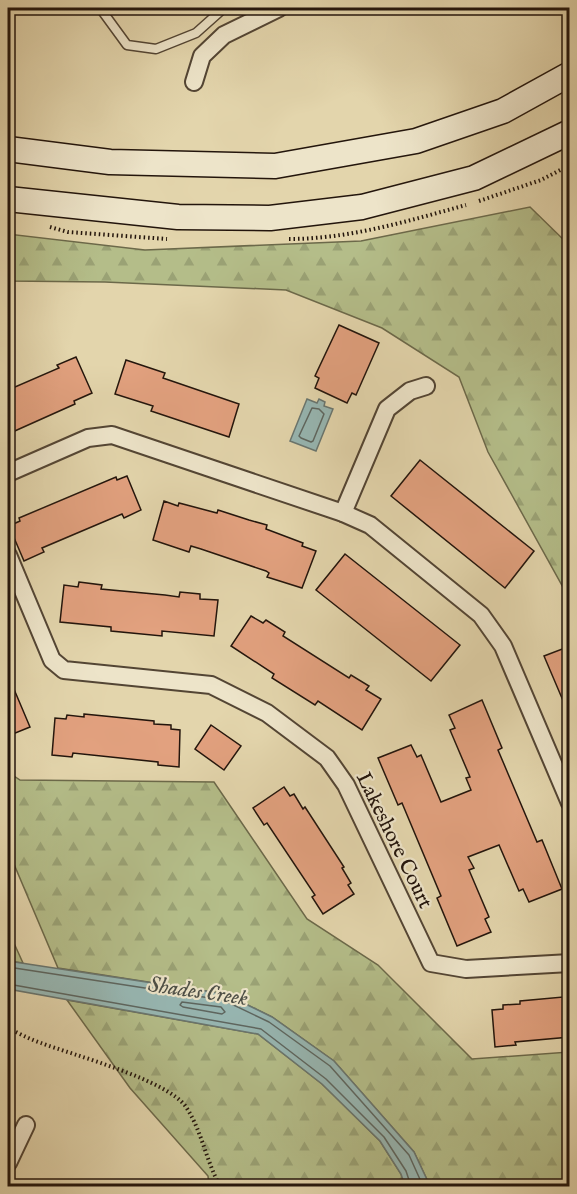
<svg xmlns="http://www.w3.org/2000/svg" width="577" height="1194" font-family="'IM FELL English',serif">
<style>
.forest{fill:url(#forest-firs);stroke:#6c694a;stroke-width:1.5}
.water{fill:#97b7b3;stroke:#697670;stroke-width:1.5}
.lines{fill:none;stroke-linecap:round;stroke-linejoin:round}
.shore{stroke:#5d6660;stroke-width:1.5}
.building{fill:#e2a17f;stroke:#23150c;stroke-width:1.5}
.service-casing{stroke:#534534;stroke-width:11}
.minor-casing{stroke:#534534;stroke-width:20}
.secondary-casing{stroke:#23150c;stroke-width:27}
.path{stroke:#23150c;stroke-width:4;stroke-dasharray:1.5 3;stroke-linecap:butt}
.service{stroke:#ede4c9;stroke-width:8}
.minor{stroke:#ede4c9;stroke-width:16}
.secondary{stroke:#ede4c9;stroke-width:24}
.labels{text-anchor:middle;stroke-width:4.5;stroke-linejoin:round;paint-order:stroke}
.street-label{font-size:21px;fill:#23150c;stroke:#ede4c9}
.water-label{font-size:22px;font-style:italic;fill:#4c4e46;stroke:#ede4c9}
</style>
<defs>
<pattern id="forest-firs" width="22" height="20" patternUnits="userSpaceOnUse" patternTransform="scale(1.5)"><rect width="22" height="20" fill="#b4bd89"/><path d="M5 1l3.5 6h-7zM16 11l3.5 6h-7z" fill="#9aa275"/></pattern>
</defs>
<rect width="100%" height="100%" fill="#e3d5ac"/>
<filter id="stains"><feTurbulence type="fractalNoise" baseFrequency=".00333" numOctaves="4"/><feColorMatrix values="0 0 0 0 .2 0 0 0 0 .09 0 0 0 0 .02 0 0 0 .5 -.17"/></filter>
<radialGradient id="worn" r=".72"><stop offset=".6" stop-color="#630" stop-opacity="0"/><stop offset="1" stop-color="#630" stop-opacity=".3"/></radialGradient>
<g class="forest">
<polygon points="530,207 569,245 569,598 488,452 459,377 382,328 286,290 105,282 8,281 8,234 145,250 361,241"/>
<polygon points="8,772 20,780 214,782 307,919 378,965 472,1059 569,1052 569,1186 430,1186 414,1152 334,1061 272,1017 225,994 58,968 8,850"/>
<polygon points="8,930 23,963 8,961"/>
<polygon points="67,1000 258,1034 322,1084 380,1141 401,1174 405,1186 209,1186 208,1176 130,1088"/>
</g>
<g class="water">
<polygon points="307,399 317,403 319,399 325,402 324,406 333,409 316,451 290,441"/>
<polygon points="8,961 225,994 272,1017 334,1061 414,1152 430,1186 405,1186 401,1174 380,1141 322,1084 258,1034 8,989"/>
</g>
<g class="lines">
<g class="shore">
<polygon points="312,408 319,409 324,414 313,441 311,442 301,438 299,436"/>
<polyline points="8,967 223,1000 269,1022 330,1066 409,1155 423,1186"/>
<polyline points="8,984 261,1029 326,1079 384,1137 406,1171 411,1186"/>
<polygon points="182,1002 221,1007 225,1012 222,1014 183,1007 180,1005"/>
</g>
</g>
<g class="building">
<polygon points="339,325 379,343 356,395 352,393 347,403 315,388 319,378 315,376"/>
<polygon points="76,357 92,393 74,401 75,404 8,434 8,390 59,368 57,365"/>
<polygon points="126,360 165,373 163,378 239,404 229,437 151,411 153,406 115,394"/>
<polygon points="420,460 534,551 505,588 391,496"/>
<polygon points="127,476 141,510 124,518 122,514 42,548 44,552 24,561 9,526 20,521 19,518 116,477 117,480"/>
<polygon points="164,501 178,506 179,503 217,513 218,510 249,520 267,525 266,529 303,543 302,546 316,551 302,588 267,577 269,573 266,571 201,549 191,546 189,552 153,540"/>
<polygon points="345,554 460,645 431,681 316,590"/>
<polygon points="79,582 102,585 101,589 165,595 179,597 180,592 200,594 200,599 218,600 214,636 162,631 162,636 111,631 111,627 60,622 64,585 78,587"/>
<polygon points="251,616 263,623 266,620 285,632 283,636 349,678 351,675 369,686 366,690 381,699 362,730 318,701 315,705 272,678 274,674 231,646"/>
<polygon points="570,646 570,717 544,656"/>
<polygon points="8,675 30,727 8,736"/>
<polygon points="482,700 502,748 498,750 537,842 542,840 562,889 529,902 523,889 519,891 499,845 468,857 474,868 469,870 489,917 485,919 491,932 457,946 437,898 441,896 402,803 398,805 378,758 411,745 417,757 421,755 441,802 471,790 466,778 470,777 450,730 455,728 449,715"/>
<polygon points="84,714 154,721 154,724 171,725 171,729 180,730 179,767 158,765 158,762 73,753 72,757 52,755 55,718 66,719 67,715 84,717"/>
<polygon points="211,725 241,746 224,770 195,749"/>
<polygon points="284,787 290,796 294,794 303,809 305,807 344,867 342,868 351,883 348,885 354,894 323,914 312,897 315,895 267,823 264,825 253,808"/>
<polygon points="563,997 563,1000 570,1000 570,1037 515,1042 516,1045 495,1047 492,1010 503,1009 503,1005 520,1004 520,1001"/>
</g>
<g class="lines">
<defs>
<polyline id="service" points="100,8 127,45 156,49 196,33 224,8"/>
<g id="minor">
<polyline points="194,82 202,56 224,35 279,8"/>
<polyline points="8,473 88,438 112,435 343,513 370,525 481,615 503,646 570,803"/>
<polyline points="343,513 387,409 410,391 426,386"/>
<polyline points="8,555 52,660 64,670 211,685 267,713 327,758 346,785 431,963 466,969 570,963"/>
<polyline points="8,1163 26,1125"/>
</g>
<g id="secondary">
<polyline points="8,149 110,162 275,166 416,141 503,111 570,74"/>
<polyline points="8,199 178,217 270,218 362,207 474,178 570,132"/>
</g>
</defs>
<use href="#service" class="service-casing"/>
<use href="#minor" class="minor-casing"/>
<use href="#secondary" class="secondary-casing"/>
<g class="path">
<polyline points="479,201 541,180 570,165"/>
<polyline points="50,227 68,232 167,239"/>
<path d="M289 239C349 239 408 221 466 205"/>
<path d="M8 1028C18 1033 29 1039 41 1043 73 1055 168 1080 186 1107 202 1131 206 1161 220 1186"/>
</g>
<use href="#service" class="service"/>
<use href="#minor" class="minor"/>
<use href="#secondary" class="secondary"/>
</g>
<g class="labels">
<g class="street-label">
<text transform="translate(395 840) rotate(64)" y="7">Lakeshore Court</text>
</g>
<g class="water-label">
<text transform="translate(198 990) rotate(8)" y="8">Shades Creek</text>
</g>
</g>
<rect width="577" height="1194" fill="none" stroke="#e3d5ac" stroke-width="30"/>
<rect x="9" y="9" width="559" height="1176" fill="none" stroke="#23150c" stroke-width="3"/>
<rect x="15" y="15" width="547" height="1164" fill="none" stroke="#23150c" stroke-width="1.5"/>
<rect width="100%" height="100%" filter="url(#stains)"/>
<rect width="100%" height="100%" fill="url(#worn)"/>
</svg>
